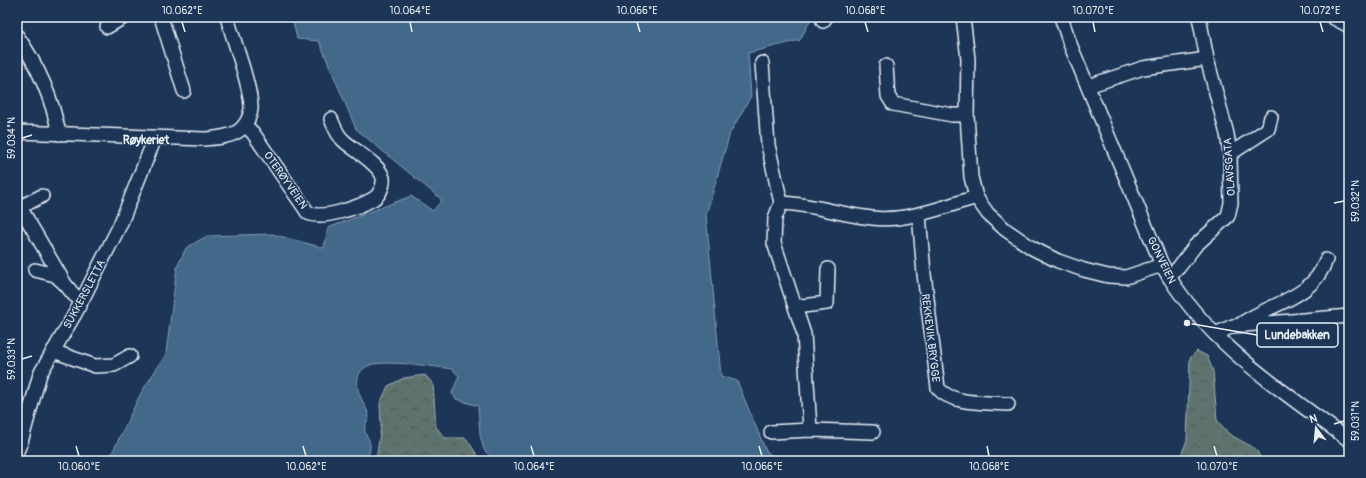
<svg xmlns="http://www.w3.org/2000/svg" width="1366" height="478" font-family="Pangolin,sans-serif">
<style>
.forest{fill:url(#forest-crowns);stroke:#a3b2b3}
.water{fill:#43678a;stroke:#859eb6}
.lines{fill:none;stroke-linecap:round;stroke-linejoin:round}
.minor-casing{stroke:#e8f1f8;stroke-width:16}
.minor{stroke:#1d3557;stroke-width:13}
.ticks{fill:none;stroke:#e8f1f8;stroke-width:1.5}
.labels{text-anchor:middle;stroke-width:3;stroke-linejoin:round;paint-order:stroke}
.street-label{font-size:11px;fill:#e8f1f8;stroke:#1d3557}
.neighbourhood-label{font-size:12px;font-weight:bold;fill:#e8f1f8;stroke:#1d3557}
.leader{fill:none;stroke:#e8f1f8;stroke-width:1.5}
.callout-dot{fill:#e8f1f8;stroke:#1d3557;stroke-width:1.5}
.callout{fill:#1d3557;stroke:#e8f1f8;stroke-width:1.5}
.callout-label{font-size:12px;text-anchor:middle;font-weight:bold;fill:#e8f1f8}
.neatline{fill:none;stroke:#e8f1f8;stroke-width:1.5}
.ticks-label{font-size:10px;text-anchor:middle;fill:#e8f1f8}
</style>
<defs>
<pattern id="forest-crowns" width="20" height="18" patternUnits="userSpaceOnUse"><rect width="20" height="18" fill="#5e736e"/><path d="M2 6a3 3 0 1 1 6 0M12 15a3 3 0 1 1 6 0" fill="none" stroke="#515b5a"/></pattern>
</defs>
<rect width="100%" height="100%" fill="#1d3557"/>
<filter id="ink" filterUnits="userSpaceOnUse"><feTurbulence type="fractalNoise" baseFrequency=".025" numOctaves="2"/><feDisplacementMap in="SourceGraphic" scale="8" xChannelSelector="R" yChannelSelector="G"/><feConvolveMatrix kernelMatrix="1 2 1 2 8 2 1 2 1" color-interpolation-filters="sRGB"/></filter>
<g filter="url(#ink)">
<g class="forest">
<polygon points="1197,351 1207,356 1213,371 1217,420 1229,434 1256,449 1262,461 1179,461 1187,440 1190,358"/>
<polygon points="425,375 433,384 436,427 445,438 466,438 481,461 376,461 381,425 380,404 388,386 404,378"/>
</g>
<path class="water" d="M292 17H812L800 40 748 53 751 96 730 133 706 215 721 376 737 381 766 451 780 461H495L484 450 480 435 478 406 456 399 452 393 459 376 452 369C432 366 392 361 373 364 366 366 359 371 358 378 354 394 368 405 369 418 358 435 372 435 370 449 370 453 366 458 364 461H105L110 457 141 393 166 354 177 267 186 248 207 236 272 234 324 248 328 228 411 196 433 211 442 200 356 129 319 41 297 39Z"/>
<g class="lines">
<defs>
<g id="minor">
<polyline points="161,17 184,91"/>
<polyline points="963,17 968,59 967,115 971,177 976,197 988,214 1006,230 1032,248 1058,261 1084,270 1108,276 1126,277 1162,265"/>
<path d="M1061 17 1070 44 1162 265C1204 341 1281 390 1349 440"/>
<polyline points="1332,17 1349,26"/>
<polyline points="823,21 826,17"/>
<polyline points="107,27 124,17"/>
<path d="M17 36C39 67 52 97 59 134"/>
<polyline points="762,63 768,145 781,203 775,218 774,243 804,334 810,430"/>
<polyline points="886,66 888,96 893,104 952,115 967,115"/>
<polyline points="1088,86 1143,68 1207,59"/>
<path d="M245 125 253 133 308 213C323 220 359 207 373 199 380 195 384 185 383 178 380 164 353 150 343 140 337 135 334 126 331 119"/>
<path d="M17 132 204 139C215 138 226 138 237 132 244 128 250 118 251 109 252 89 233 39 227 17"/>
<polyline points="1230,154 1268,129 1271,117"/>
<polyline points="17,202 65,284 74,295 81,299"/>
<path d="M781 203C813 204 841 215 872 218 906 222 944 207 976 197"/>
<polyline points="20,207 42,196"/>
<path d="M919 214 924 274 938 388C951 405 987 402 1008 404"/>
<polyline points="35,270 55,275 64,283"/>
<polyline points="1169,277 1179,267 1195,246 1228,216 1231,203 1230,154 1227,134 1207,59 1199,17"/>
<polyline points="795,307 827,303 828,269"/>
<path d="M1241 324C1270 303 1313 299 1326 260"/>
<polyline points="1215,334 1233,326 1349,316"/>
<polyline points="53,351 95,366 114,365 130,356"/>
<polyline points="771,432 810,430 873,432"/>
<polyline points="17,451 21,442 40,374 76,312 120,225 155,138"/>
</g>
</defs>
<use href="#minor" class="minor-casing"/>
<use href="#minor" class="minor"/>
</g>
</g>
<path class="ticks" d="M182 22 185 32M410 22 412 32M637 22 640 32M865 22 868 32M1093 22 1095 32M1320 22 1323 32M22 138 32 135M1334 203 1344 201M22 359 32 356M1334 424 1344 421M76 446 79 456M303 446 306 456M531 446 534 456M759 446 762 456M987 446 989 456M1214 446 1217 456"/>
<g class="labels">
<g class="street-label">
<text transform="translate(1229 167) rotate(-94)" y="4">OLAVSGATA</text>
<text transform="translate(286 180) rotate(55)" y="4">OTERØYVEIEN</text>
<text transform="translate(1162 260) rotate(64)" y="4">GONVEIEN</text>
<text transform="translate(84 294) rotate(-62)" y="4">SUKKERSLETTA</text>
<text transform="translate(931 338) rotate(83)" y="4">REKKEVIK BRYGGE</text>
</g>
<g class="neighbourhood-label">
<text x="146" y="144">Røykeriet</text>
</g>
</g>
<path class="leader" d="M1187 323L1257 335"/>
<circle class="callout-dot" cx="1187" cy="323" r="4"/>
<rect class="callout" x="1257" y="323" width="81" height="24" rx="4"/>
<g class="callout-label">
<text x="1297" y="339">Lundebakken</text>
</g>
<rect width="1366" height="478" fill="none" stroke="#1d3557" stroke-width="44"/>
<g transform="translate(1316 428) rotate(344)" stroke="#1d3557" stroke-width="3" paint-order="stroke">
<path d="M0-3L7 15L0 10L-7 15Z" fill="#e8f1f8"/>
<text y="-6" font-size="11" font-weight="bold" text-anchor="middle" fill="#e8f1f8">N</text>
</g>
<rect x="22" y="22" width="1322" height="434" class="neatline"/>
<g class="ticks-label">
<text x="182" y="14">10.062°E</text>
<text x="410" y="14">10.064°E</text>
<text x="637" y="14">10.066°E</text>
<text x="865" y="14">10.068°E</text>
<text x="1093" y="14">10.070°E</text>
<text x="1320" y="14">10.072°E</text>
<text transform="translate(11 138) rotate(-90)" y="4">59.034°N</text>
<text transform="translate(1355 201) rotate(-90)" y="4">59.032°N</text>
<text transform="translate(11 359) rotate(-90)" y="4">59.033°N</text>
<text transform="translate(1355 421) rotate(-90)" y="4">59.031°N</text>
<text x="79" y="470">10.060°E</text>
<text x="306" y="470">10.062°E</text>
<text x="534" y="470">10.064°E</text>
<text x="762" y="470">10.066°E</text>
<text x="989" y="470">10.068°E</text>
<text x="1217" y="470">10.070°E</text>
</g>
</svg>
